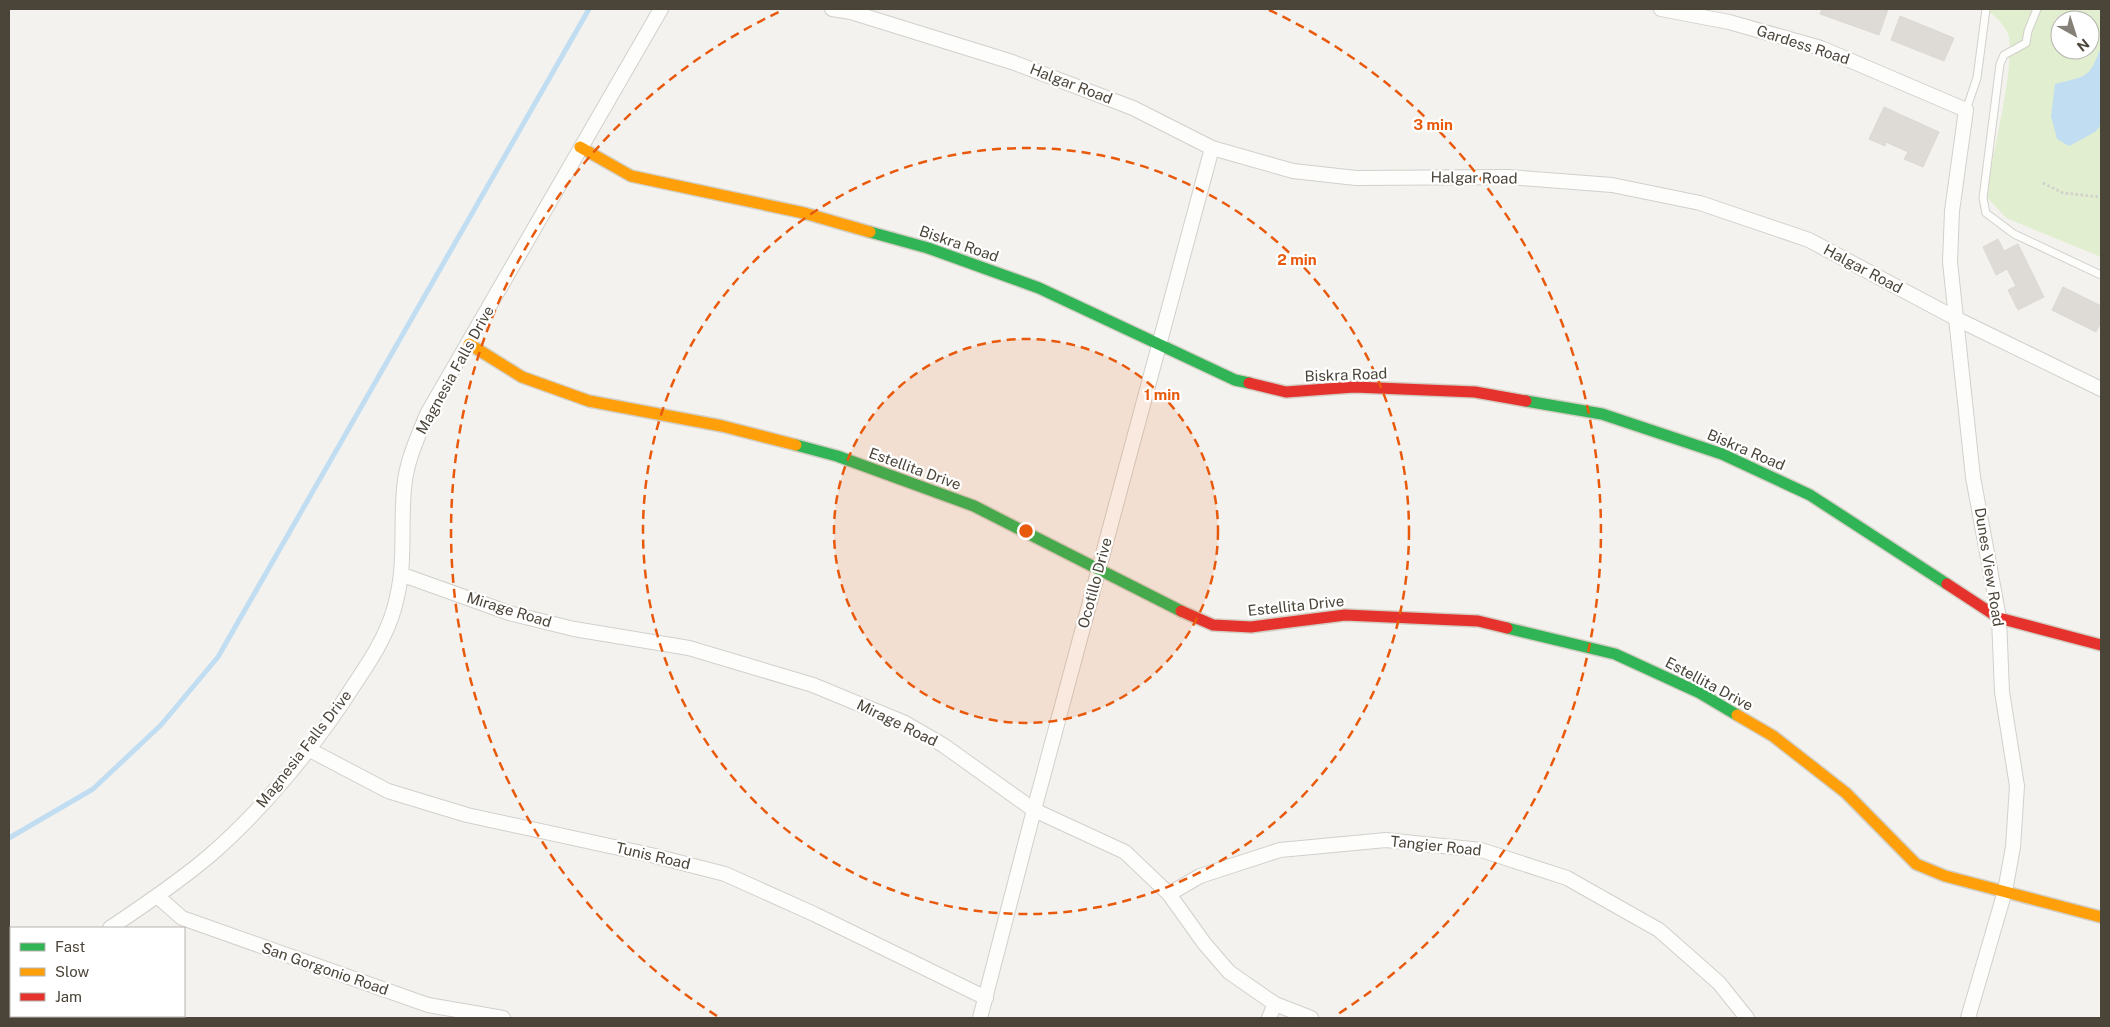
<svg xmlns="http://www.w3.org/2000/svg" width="2110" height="1027" font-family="'Public Sans',sans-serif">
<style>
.green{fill:#e1eecf;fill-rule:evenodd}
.water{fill:#c0ddf1}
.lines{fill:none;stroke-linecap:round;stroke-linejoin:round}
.stream{stroke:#c0ddf1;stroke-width:5}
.building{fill:#dedbd6;stroke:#dcd9d4}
.lane-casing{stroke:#d2d0cb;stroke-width:9}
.street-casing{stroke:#d2d0cb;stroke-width:16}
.fast-casing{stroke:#d3cfc5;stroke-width:14}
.slow-casing{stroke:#d3cfc5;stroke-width:14}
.jam-casing{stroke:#d3cfc5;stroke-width:14}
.path{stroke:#d3d2cc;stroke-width:3;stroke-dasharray:2.5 2.5;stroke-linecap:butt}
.lane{stroke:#fdfdfc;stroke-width:7}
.street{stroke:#fdfdfc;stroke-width:14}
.fast{stroke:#30b455;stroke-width:11}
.slow{stroke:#ff9f0a;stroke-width:11}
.jam{stroke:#e5322d;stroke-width:11}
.ring{fill:none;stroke:#e8590c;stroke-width:2.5;stroke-dasharray:9 6}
.labels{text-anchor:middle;stroke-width:4.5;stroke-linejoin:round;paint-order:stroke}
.street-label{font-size:15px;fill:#4b4439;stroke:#fff}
.centre{fill:#e8590c;stroke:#fff;stroke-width:2.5}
.ring-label{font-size:15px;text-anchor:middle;font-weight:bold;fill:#e8590c;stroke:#fff;stroke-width:4.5;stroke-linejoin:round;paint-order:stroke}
</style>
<rect width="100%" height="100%" fill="#f4f2ee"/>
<path class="green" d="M1985 9H2101V257L2006 218 1985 195C1991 165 2017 57 2008 34 2004 24 1994 15 1985 9ZM2060 20H2090V50H2060Z"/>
<path class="water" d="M2101 47V125L2095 132 2069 146 2057 139 2051 116 2055 84C2087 76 2089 79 2101 47Z"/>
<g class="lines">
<polyline class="stream" points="9,838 93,789 161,725 218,657 589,9"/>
</g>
<g class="building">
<polygon points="1822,9 1888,9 1879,35 1820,14"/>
<polygon points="1900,16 1954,38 1944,61 1891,40"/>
<polygon points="1884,107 1939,132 1923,167 1904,159 1908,152 1886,142 1885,146 1869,139"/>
<polygon points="1998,239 2004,251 2018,244 2044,297 2018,310 2008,290 2016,286 2007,269 1996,275 1983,247"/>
<polygon points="2063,287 2101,306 2101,322 2096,332 2052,310"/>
</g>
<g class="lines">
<defs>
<g id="lane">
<polyline points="2037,9 2028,31 2026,43 2004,55 2000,64 1983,198 1986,213 2014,234 2101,275"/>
<polyline points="1966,110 1977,78 1986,9"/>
</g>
<g id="street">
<polyline points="832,9 851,12 1012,62 1133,108 1212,148 1293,171 1356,178 1508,177 1612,185 1700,203 1809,240 1957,319 2101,389"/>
<polyline points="1661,9 1729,22 1821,48 1966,110 1952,211 1950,262 1973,477 1999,618 2002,692 2017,786 2013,847 2005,891 1968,1018"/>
<polyline points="403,575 509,613 574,629 689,648 813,685 905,723 943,745 1034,810 1125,852 1169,894 1204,943 1229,972 1275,1004 1311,1018"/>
<polyline points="308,749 388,791 467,815 651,855 725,874 814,914 986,998"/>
<polyline points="1169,894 1200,876 1280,850 1386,840 1481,850 1567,878 1659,930 1719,983 1747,1018"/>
<polyline points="157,896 182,918 428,1005 503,1018"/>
<path d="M110 928C143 906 177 883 208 857 261 812 316 745 354 685 370 661 386 637 394 609 407 564 400 533 404 489 406 462 417 439 427 414L661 9"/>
<polyline points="43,1018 45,1016"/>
<polyline points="980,1018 1034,810 1212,148"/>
<polyline points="1269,1018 1275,1004"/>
</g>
<g id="fast">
<polyline points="870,232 928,248 1039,288 1235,380 1249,383"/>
<polyline points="1526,401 1602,414 1722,454 1810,495 1947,584"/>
<polyline points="796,445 837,456 974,506 1181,611"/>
<polyline points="1507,628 1615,654 1700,693 1737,715"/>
</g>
<g id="slow">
<polyline points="580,147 631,176 804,213 870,232"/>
<polyline points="469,344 522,377 589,401 722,426 796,445"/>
<polyline points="1737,715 1773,736 1846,793 1916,864 1945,876 2101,917"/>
</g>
<g id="jam">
<polyline points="1249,383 1286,392 1354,387 1475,392 1526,401"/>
<polyline points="1947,584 1999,618 2101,645"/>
<polyline points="1181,611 1213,625 1251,627 1345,615 1478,621 1507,628"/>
</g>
</defs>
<use href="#lane" class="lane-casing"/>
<use href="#street" class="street-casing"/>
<use href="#fast" class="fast-casing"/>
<use href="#slow" class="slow-casing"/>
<use href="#jam" class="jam-casing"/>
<polyline class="path" points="2043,183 2063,193 2101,197"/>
<use href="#lane" class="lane"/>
<use href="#street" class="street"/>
<use href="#fast" class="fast"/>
<use href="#slow" class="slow"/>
<use href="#jam" class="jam"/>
</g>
<circle cx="1026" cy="531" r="192" fill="#e8590c" fill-opacity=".12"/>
<g class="ring">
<circle cx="1026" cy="531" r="192"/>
<circle cx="1026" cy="531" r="383"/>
<path d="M717 1016A575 575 0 0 1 783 10M1269 10A575 575 0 0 1 1335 1016"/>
</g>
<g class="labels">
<g class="street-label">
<text transform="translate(1803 45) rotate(18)" y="5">Gardess Road</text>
<text transform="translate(1071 84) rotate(21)" y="5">Halgar Road</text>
<text transform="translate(1474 178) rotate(1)" y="5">Halgar Road</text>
<text transform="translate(959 244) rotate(19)" y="5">Biskra Road</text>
<text transform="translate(1863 269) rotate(28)" y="5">Halgar Road</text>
<text transform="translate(455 370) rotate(-61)" y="5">Magnesia Falls Drive</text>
<text transform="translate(1346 375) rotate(-2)" y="5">Biskra Road</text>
<text transform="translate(1746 450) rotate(23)" y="5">Biskra Road</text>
<text transform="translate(915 469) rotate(20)" y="5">Estellita Drive</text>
<text transform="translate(1989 567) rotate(81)" y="5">Dunes View Road</text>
<text transform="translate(1095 583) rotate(-75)" y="5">Ocotillo Drive</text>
<text transform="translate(1296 606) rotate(-6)" y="5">Estellita Drive</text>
<text transform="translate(509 610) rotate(17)" y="5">Mirage Road</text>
<text transform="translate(1709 684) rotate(28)" y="5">Estellita Drive</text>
<text transform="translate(897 723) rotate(26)" y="5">Mirage Road</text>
<text transform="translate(304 749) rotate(-52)" y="5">Magnesia Falls Drive</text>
<text transform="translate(1436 846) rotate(6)" y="5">Tangier Road</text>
<text transform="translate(653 856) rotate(13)" y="5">Tunis Road</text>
<text transform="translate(325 969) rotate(19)" y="5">San Gorgonio Road</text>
</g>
</g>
<circle cx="1026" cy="531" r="8" class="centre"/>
<g class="ring-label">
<text x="1433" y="130">3 min</text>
<text x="1297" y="265">2 min</text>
<text x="1162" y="400">1 min</text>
</g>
<rect width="2110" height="1027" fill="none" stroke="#4b4439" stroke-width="20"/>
<rect x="10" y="927" width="175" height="90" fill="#ffffff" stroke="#b7b4b0"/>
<rect x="20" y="943" width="25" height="8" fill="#30b455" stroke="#b7b4b0"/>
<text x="55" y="952" font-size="15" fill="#4b4439">Fast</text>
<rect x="20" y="968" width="25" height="8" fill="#ff9f0a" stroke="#b7b4b0"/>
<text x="55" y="977" font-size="15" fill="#4b4439">Slow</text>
<rect x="20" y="993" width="25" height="8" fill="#e5322d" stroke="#b7b4b0"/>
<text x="55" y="1002" font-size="15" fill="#4b4439">Jam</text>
<g transform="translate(2075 35) rotate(141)"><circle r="24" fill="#ffffff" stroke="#b7b4b0"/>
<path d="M0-4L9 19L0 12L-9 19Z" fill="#868178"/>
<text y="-8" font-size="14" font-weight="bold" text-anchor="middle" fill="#4b4439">N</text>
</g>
</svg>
